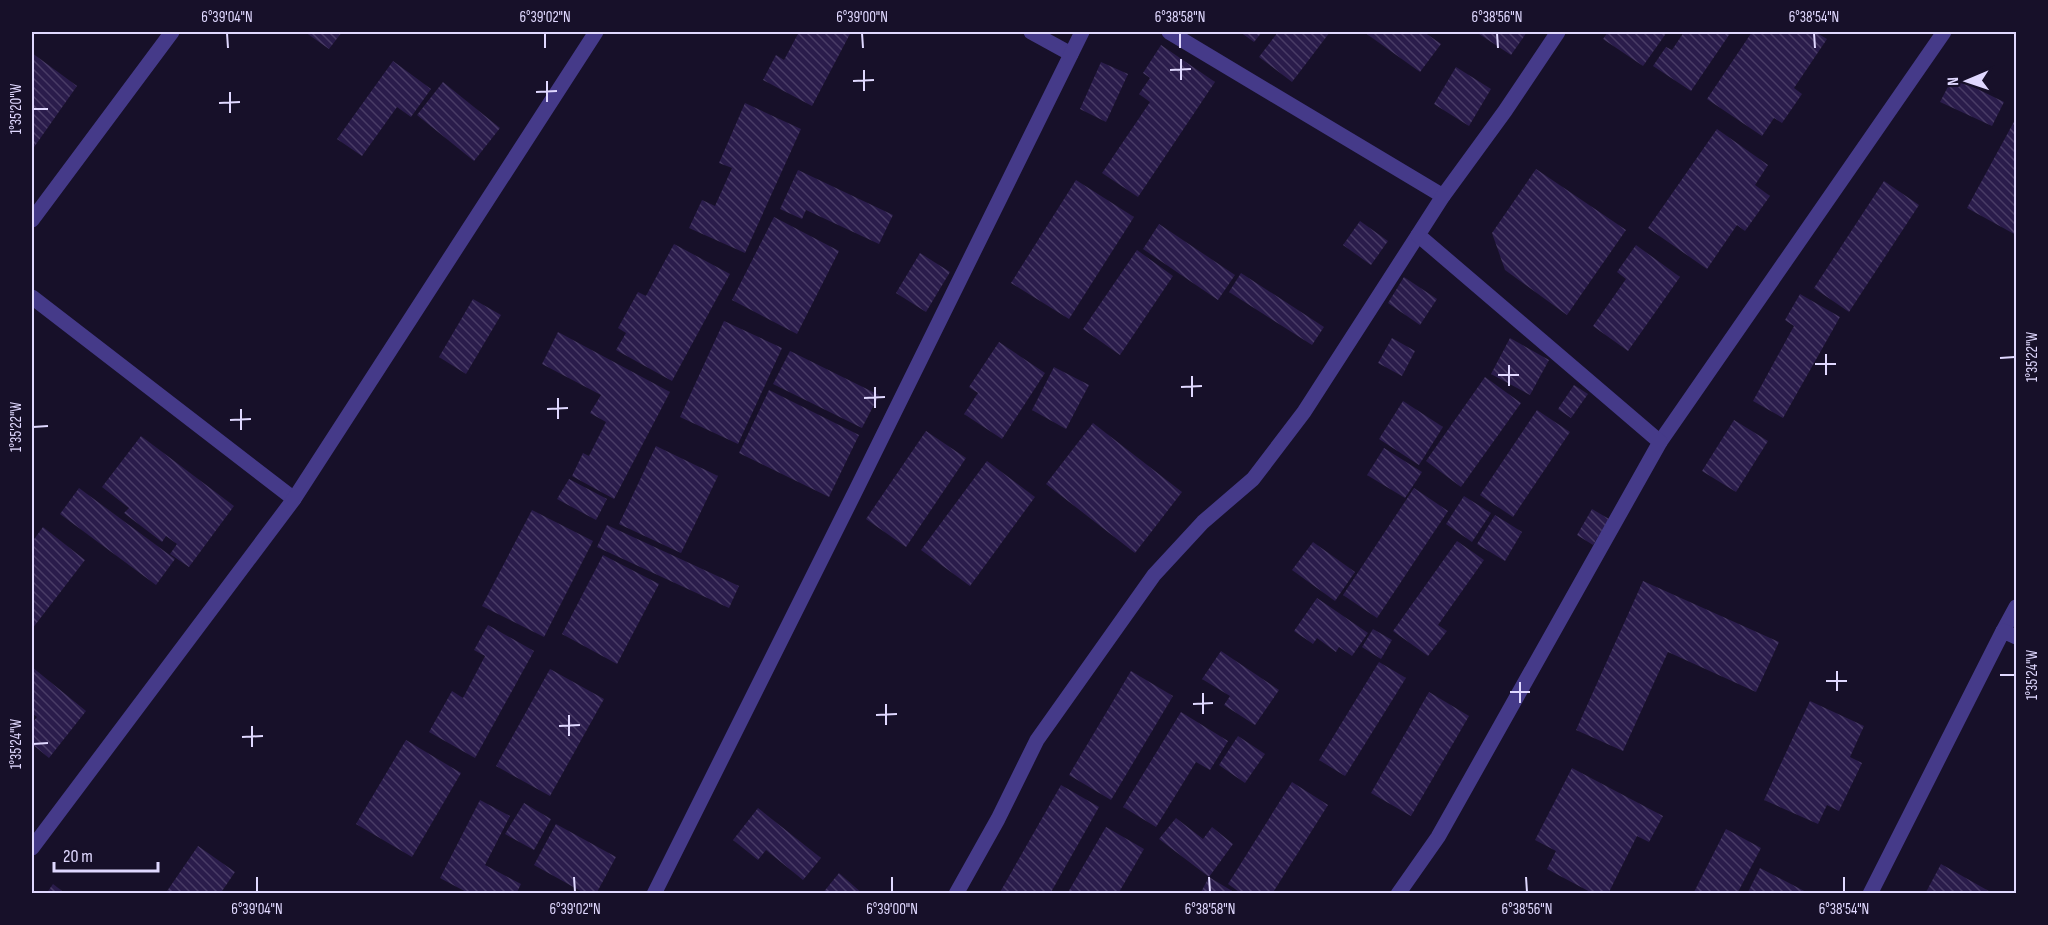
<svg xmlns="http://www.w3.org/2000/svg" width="2048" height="925" font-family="'Sofia Sans Condensed',sans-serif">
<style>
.building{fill:url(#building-back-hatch)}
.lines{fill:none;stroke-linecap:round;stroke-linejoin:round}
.minor{stroke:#453a89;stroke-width:15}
.ticks{fill:none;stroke:#e0d8ff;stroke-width:2}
.neatline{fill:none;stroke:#e0d8ff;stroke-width:2}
.ticks-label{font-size:15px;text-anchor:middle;fill:#e0d8ff}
</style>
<defs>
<pattern id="building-back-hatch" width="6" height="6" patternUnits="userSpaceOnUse" patternTransform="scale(1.5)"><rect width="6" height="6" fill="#2a1c4b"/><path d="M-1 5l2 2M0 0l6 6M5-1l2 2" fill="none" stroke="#493c66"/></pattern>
</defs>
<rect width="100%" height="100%" fill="#171029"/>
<g class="building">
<polygon points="305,32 342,32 329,49"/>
<polygon points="799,32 851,32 812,106 763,80 776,55 784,60"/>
<polygon points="1240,32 1262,32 1254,42"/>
<polygon points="1278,32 1330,32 1292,82 1259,57"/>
<polygon points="1364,32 1424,32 1441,44 1420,72"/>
<polygon points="1476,32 1527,32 1511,55"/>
<polygon points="1608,32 1667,32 1643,66 1603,39"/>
<polygon points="1684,32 1731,32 1691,91 1653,66 1666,47 1672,50"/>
<polygon points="1752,32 1815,32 1827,39 1794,88 1802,94 1782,123 1774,118 1762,136 1707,99"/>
<polygon points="1161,45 1215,82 1138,197 1102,173 1150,102 1139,94 1150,78 1143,73"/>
<polygon points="32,53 77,86 32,150"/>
<polygon points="393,61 431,89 411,117 397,107 362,156 337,139"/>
<polygon points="1101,62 1128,74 1106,122 1080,109"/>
<polygon points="1456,67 1491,89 1469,126 1434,104"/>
<polygon points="1953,77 2004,102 1992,126 1940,102"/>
<polygon points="443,82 500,128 474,161 417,115"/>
<polygon points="745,103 801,129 745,253 689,228 702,200 715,206 732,168 719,163"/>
<polygon points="2016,118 2016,235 1967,208"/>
<polygon points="1717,129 1768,165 1755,185 1770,196 1745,231 1737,225 1707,269 1648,228"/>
<polygon points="1536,169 1626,230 1567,315 1505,270 1492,233"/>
<polygon points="798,170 893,215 879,244 806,210 802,219 780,209"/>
<polygon points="1076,180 1134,217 1069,319 1011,283"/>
<polygon points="1884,181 1919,205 1849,312 1814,288"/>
<polygon points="774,217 839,251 797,334 732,300"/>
<polygon points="1360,221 1388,241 1371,265 1343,245"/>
<polygon points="1159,224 1235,275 1218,300 1143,249"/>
<polygon points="674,244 730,274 672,381 616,350 626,333 618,328 638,292 646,296"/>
<polygon points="1636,245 1680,277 1628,351 1593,326 1626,279 1617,272"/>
<polygon points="1137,250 1173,276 1120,355 1083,329"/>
<polygon points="920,253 950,272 926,312 896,293"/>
<polygon points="1241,273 1324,327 1312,345 1229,292"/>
<polygon points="1404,277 1437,299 1420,325 1388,303"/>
<polygon points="1800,294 1840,317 1783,418 1753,401 1794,326 1785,320"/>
<polygon points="473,299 501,315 466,374 439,357"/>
<polygon points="724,321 782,348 738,444 680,417"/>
<polygon points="558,332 670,392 614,499 572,476 583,453 589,456 606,422 590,413 601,395 542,364"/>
<polygon points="1392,338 1415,351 1402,376 1378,363"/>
<polygon points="1510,338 1549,360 1530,395 1491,374"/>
<polygon points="999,342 1045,373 1002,439 964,414 978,393 969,387"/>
<polygon points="790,351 879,395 862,428 773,384"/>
<polygon points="1054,367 1089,385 1066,429 1032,410"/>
<polygon points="1485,377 1521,403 1461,487 1426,461"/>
<polygon points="1574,385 1588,394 1571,418 1558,409"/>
<polygon points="769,390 859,435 829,497 739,453"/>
<polygon points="1403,401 1443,427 1419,465 1379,439"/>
<polygon points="1537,410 1570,432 1513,517 1480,495"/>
<polygon points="1734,420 1768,441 1736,492 1702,471"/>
<polygon points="1093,423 1182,492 1135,553 1046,484"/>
<polygon points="926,431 966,458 906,547 866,519"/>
<polygon points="141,436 234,506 189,567 170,554 177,544 166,536 162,542 124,513 129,508 102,487"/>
<polygon points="656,446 718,476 681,553 619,524"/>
<polygon points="1384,448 1422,472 1405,498 1367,475"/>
<polygon points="987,461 1035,497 970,586 921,550"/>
<polygon points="569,479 607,499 596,520 557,499"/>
<polygon points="79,488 175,559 156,585 60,514"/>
<polygon points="1414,488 1448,511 1377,618 1343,595"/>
<polygon points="1464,496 1491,513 1472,542 1446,524"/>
<polygon points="1592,509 1609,519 1593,545 1577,535"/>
<polygon points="532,510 593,541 544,637 482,606"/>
<polygon points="1495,515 1522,532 1505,561 1477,544"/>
<polygon points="607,525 739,586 729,608 597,547"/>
<polygon points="43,527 85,560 32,629 32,542"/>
<polygon points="1457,541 1484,560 1438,625 1447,631 1428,656 1393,631"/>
<polygon points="1313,542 1355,572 1335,601 1292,570"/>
<polygon points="603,555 659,584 617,664 562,634"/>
<polygon points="1643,581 1779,642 1756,692 1668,652 1623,751 1576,730"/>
<polygon points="1317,598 1368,633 1352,656 1339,647 1336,652 1317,638 1313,644 1294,631"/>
<polygon points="488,625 534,651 475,758 429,732 452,691 463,698 485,656 474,650"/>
<polygon points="1373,629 1392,640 1381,659 1362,647"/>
<polygon points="1221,651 1279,690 1255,725 1224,705 1230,696 1202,679"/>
<polygon points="1379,662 1406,678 1345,776 1319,760"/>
<polygon points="32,667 86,711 49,758 32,744 32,723 37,717 32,713"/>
<polygon points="550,669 604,699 550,796 496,766"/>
<polygon points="1131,671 1173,696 1111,800 1069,775"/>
<polygon points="1429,692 1469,716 1411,816 1371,793"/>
<polygon points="1810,701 1864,726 1850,757 1862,763 1839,811 1827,805 1818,824 1764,800"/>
<polygon points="1181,712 1228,741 1210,770 1196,762 1156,827 1123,807"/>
<polygon points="1238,736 1265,754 1245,783 1219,765"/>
<polygon points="406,740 461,773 412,857 356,824"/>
<polygon points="1572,768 1663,816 1649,842 1637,836 1608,894 1594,894 1547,869 1556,851 1535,840"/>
<polygon points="1292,782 1328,805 1272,894 1242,894 1228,884"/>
<polygon points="1061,785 1099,807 1050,894 999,894"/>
<polygon points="480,800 510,816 485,865 521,884 516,894 470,894 440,878"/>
<polygon points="524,803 551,819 534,850 505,834"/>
<polygon points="758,808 821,858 803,880 766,850 758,860 733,840"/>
<polygon points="1176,818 1203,839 1212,827 1233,844 1209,877 1159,839"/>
<polygon points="556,824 616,857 596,894 586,894 534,865"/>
<polygon points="1106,827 1144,849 1118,894 1067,894"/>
<polygon points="1726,829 1761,848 1737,894 1693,894"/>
<polygon points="198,846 235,872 220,894 165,894"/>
<polygon points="1941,864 1994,894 1925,894"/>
<polygon points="1760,868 1810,894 1747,894"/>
<polygon points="839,873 863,894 822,894"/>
<polygon points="1209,877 1237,894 1200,894"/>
<polygon points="53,884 66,894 46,894"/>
</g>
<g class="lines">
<g class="minor">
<polyline points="1031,32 1071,54"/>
<polyline points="1169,32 1443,196"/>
<polyline points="32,220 172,32"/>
<polyline points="32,297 294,499"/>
<polyline points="1660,442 1944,32"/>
<polyline points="2003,631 2016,607"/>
<polyline points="32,848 294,499 596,32"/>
<polyline points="654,894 856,490 1082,32"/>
<polyline points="956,894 998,819 1037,740 1154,575 1203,522 1253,479 1304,412 1418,235"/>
<polyline points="1398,894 1438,837 1660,442 1418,235 1443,196 1505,111 1558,32"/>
<polyline points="1870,894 2003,631 2016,637"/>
</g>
</g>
<path class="ticks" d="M227 33 228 48M545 33V48M862 33 863 48M1180 33V48M1497 33 1498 48M1814 33 1815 48M1181 59V80M864 70V91M1170 70 1191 69M547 81V102M853 81 874 80M230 92V113M536 92 557 91M219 103 240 102M33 109H48M1826 354V375M2000 358 2015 357M1815 364H1836M1509 365V386M1498 375H1519M1192 376V397M875 387V408M1181 387 1202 386M558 398V419M864 398 885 397M241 409V430M547 409 568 408M230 420 251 419M33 427 48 426M1837 671V691M2000 675H2015M1826 681H1847M1520 682V703M1510 692H1530M1203 693V714M886 704V725M1193 704 1213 703M569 715V736M876 715 897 714M252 726V747M559 726 580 725M242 737 263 736M33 744 48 743M257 877V892M574 877 575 892M892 877V892M1209 877 1210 892M1526 877 1527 892M1844 877V892"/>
<rect width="2048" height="925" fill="none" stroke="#171029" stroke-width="66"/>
<g transform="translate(1967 81) rotate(268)" stroke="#171029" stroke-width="4.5" paint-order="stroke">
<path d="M0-4.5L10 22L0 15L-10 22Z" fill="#e0d8ff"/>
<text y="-9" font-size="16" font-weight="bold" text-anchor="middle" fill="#e0d8ff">N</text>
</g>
<path d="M54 862v9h104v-9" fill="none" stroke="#e0d8ff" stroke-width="3"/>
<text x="63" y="862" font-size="18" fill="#e0d8ff" stroke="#171029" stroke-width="4.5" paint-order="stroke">20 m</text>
<rect x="33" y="33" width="1982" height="859" class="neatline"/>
<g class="ticks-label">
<text x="227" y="22">6°39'04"N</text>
<text x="545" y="22">6°39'02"N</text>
<text x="862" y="22">6°39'00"N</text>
<text x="1180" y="22">6°38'58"N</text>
<text x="1497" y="22">6°38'56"N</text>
<text x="1814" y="22">6°38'54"N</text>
<text transform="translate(16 109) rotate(-90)" y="5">1°35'20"W</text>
<text transform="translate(2032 357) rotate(-90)" y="5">1°35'22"W</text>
<text transform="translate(16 427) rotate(-90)" y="5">1°35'22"W</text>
<text transform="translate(2032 675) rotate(-90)" y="5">1°35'24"W</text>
<text transform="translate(16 744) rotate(-90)" y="5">1°35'24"W</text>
<text x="257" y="914">6°39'04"N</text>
<text x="575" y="914">6°39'02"N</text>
<text x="892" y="914">6°39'00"N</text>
<text x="1210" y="914">6°38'58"N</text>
<text x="1527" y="914">6°38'56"N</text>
<text x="1844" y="914">6°38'54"N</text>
</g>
</svg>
